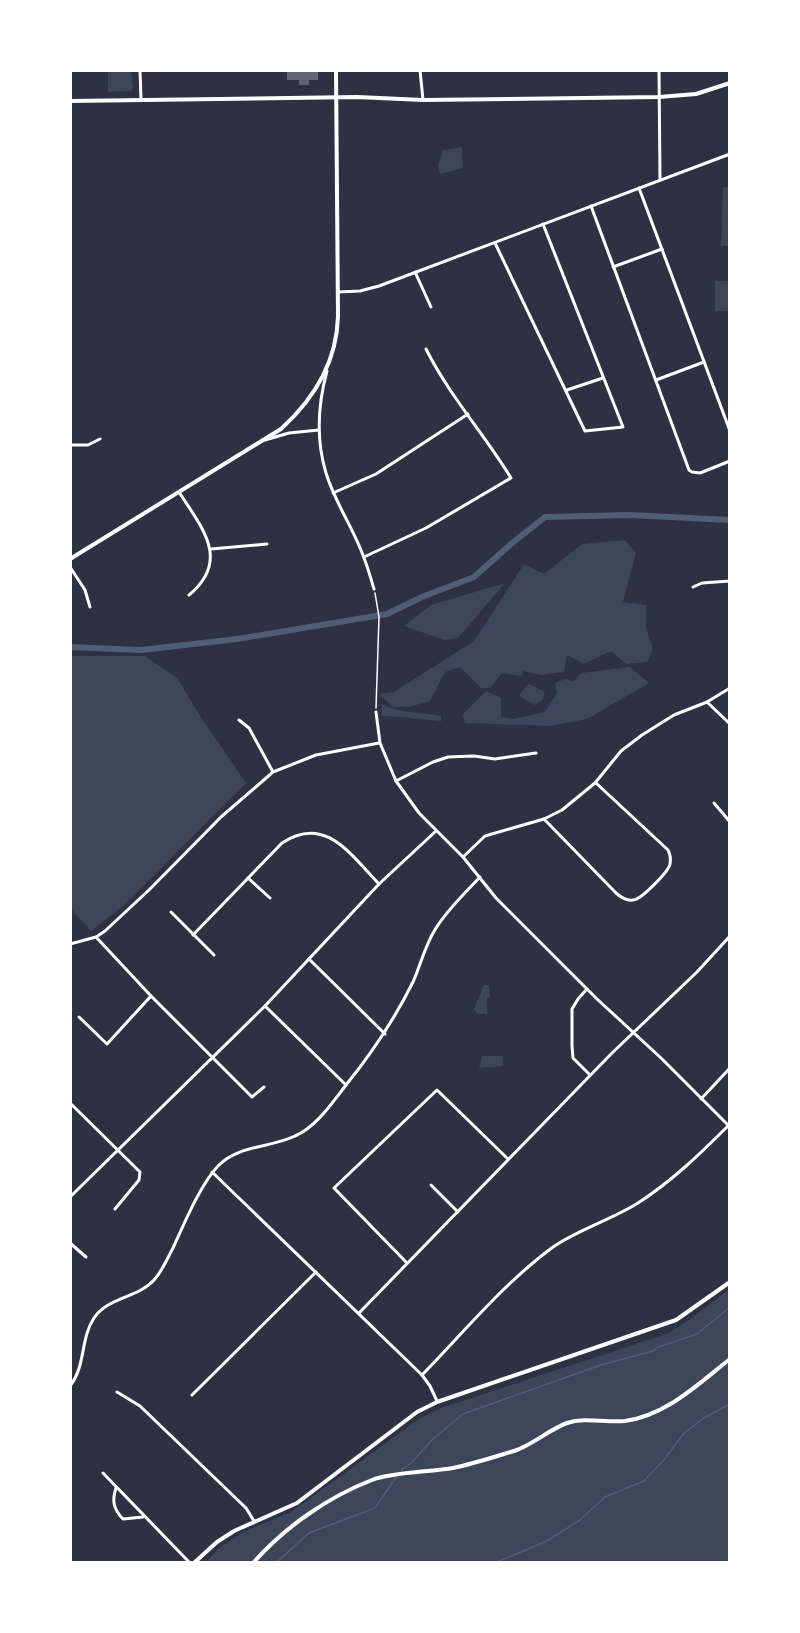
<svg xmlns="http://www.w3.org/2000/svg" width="800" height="1633" font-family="Roboto,sans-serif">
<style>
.green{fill:#3c4559}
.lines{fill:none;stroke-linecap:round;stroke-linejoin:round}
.stream{stroke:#4f5d75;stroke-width:1.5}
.canal{stroke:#4f5d75;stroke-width:6}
.building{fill:#626471}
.path{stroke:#fff;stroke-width:1.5}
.minor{stroke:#fff;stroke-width:3}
.tertiary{stroke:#fff;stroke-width:4}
.secondary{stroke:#fff;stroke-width:4}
</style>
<rect width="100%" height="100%" fill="#2d3142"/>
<g class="green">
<polygon points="108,71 131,71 133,88 131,91 108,92"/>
<polygon points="462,147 463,168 440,174 438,165 443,150"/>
<polygon points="723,187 729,187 729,246 721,246"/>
<polygon points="729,281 729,311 715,311 715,281"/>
<polygon points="625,540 636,553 623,602 646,605 646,627 653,649 647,662 626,664 611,651 584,664 567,655 564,672 541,675 523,671 522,676 502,673 490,688 481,688 460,667 445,672 430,701 409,707 393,707 379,694 394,692 474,641 524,564 544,574 582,544"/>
<polygon points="505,583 458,638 444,640 404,626 431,605"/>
<polygon points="71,656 145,656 177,678 201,717 246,783 123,906 91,931 71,909"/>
<polygon points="630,667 649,683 587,719 549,726 465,723 462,715 486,691 501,698 501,717 513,719 545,712 557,693 555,683 565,679 574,681 581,673"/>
<polygon points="529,684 545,692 542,700 535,705 519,696 524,688"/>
<path d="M382 704C398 713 422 712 441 716V721C421 720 403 716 382 716Z"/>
<polygon points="484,985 489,985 490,997 487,997 487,1014 477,1014 474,1009"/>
<polygon points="482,1056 503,1056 503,1066 479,1068"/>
<polygon points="729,1289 729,1562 206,1562 218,1549 243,1532 291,1512 420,1418 441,1408 669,1333 689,1320"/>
</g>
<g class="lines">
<g class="stream">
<polyline points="401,1473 402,1469 410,1464 433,1439 463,1414 601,1365 653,1351 656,1348 697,1334 730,1307"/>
<polyline points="277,1562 309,1533 375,1508 397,1476"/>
<polyline points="497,1562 547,1541 580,1520 605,1497 644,1481 663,1461 684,1433 704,1418 730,1404"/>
</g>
<polyline class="canal" points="70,647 141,650 237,639 387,614 422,597 474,577 511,544 545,517 630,515 730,520"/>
</g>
<polygon class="building" points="287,70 318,70 318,80 309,80 309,85 299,85 299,80 287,80"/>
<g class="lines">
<polyline class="path" points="375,593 379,617 376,708"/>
<g class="minor">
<polyline points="140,70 141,100"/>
<polyline points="420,70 423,100"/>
<polyline points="659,70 660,180"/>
<polyline points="639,188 730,431"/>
<polyline points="591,206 689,470 692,472 700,473 730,461"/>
<polyline points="495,243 585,431 623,427 543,224"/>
<polyline points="613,267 662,249"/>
<polyline points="415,272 431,307"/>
<polyline points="338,292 360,291 379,286 730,154"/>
<path d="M327 371C318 404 316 440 326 473 335 503 354 529 364 558 368 568 371 579 374 589"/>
<polyline points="656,380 704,362"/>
<polyline points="567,390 603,378"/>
<polyline points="265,440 289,433 319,430"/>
<polyline points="70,445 88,445 100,439"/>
<path d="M179 492C202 528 231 560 189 595"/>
<polyline points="333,493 376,474 468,414"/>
<polyline points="211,549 267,544"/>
<path d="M364 557 426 528 511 478C484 434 449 395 426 349"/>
<polyline points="70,567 85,590 90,607"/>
<polyline points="693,587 702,583 730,581"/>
<polyline points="707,702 730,724"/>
<polyline points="376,712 380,743 396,781 419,813 463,857 496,898 597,999 661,1058 730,1127"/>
<polyline points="239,720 249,728 273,772"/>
<polyline points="396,781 433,762 448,757 474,756 495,759 536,753"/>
<polyline points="714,803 730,822"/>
<path d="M544 819 616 893C621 897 626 901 633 900 641 900 669 871 670 864 671 859 670 854 668 850L596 783"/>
<polyline points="463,857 485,836 544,819 562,810 595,783 621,751 642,735 674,715 707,702 730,688"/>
<polyline points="248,878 270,898"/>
<polyline points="171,912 214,955"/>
<path d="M193 935 282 843C325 814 351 855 379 884"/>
<polyline points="96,937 151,996 252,1097 264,1087"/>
<polyline points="70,944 96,937 105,931 149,890 221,817 273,772 316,755 379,743"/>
<polyline points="309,959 385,1034"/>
<polyline points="587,989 578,999 572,1009 572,1046 573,1058 590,1075"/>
<polyline points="265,1006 346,1085"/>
<polyline points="79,1017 107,1044 151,996"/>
<polyline points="701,1099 730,1068"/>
<polyline points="70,1103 140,1172 139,1180 115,1209"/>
<polyline points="212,1172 422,1375 430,1386 437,1401"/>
<polyline points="431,1185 458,1212"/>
<polyline points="70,1197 265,1006 379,884 436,831"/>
<polyline points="70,1243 86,1257"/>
<polyline points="407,1263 334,1188 437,1090 508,1159"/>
<polyline points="359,1313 612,1053 697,972 730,936"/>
<path d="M422 1375C464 1332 504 1283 553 1247 579 1229 611 1220 638 1203 672 1181 700 1154 728 1126"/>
<path d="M70 1386C86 1366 80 1339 94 1318 108 1297 138 1298 154 1280 163 1270 167 1259 173 1248 184 1224 201 1183 219 1165 239 1145 270 1148 295 1136 316 1127 332 1103 346 1085 372 1053 394 1020 413 982 421 964 425 945 436 928 448 909 465 893 480 877"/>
<polyline points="117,1392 140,1406 246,1508 254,1521"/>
<polyline points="192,1395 316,1272"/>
<polyline points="103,1473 189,1562"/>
<path d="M116 1488C112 1500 113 1509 123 1519L143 1517"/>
</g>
<g class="tertiary">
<path d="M70 559 281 429C315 398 337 362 338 316L336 70"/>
<polyline points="195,1562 217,1542 234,1531 297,1503 417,1412 437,1402 676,1320 730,1282"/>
<path d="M254 1562C285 1527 328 1497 372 1480 392 1472 430 1472 453 1468 473 1464 494 1457 514 1451 533 1445 548 1430 567 1423 585 1417 606 1423 625 1421 667 1415 698 1384 730 1359"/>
</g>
<polyline class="secondary" points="70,101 357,97 423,100 659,97 696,94 730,83"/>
</g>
<rect width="800" height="1633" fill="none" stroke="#ffffff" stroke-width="144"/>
</svg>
